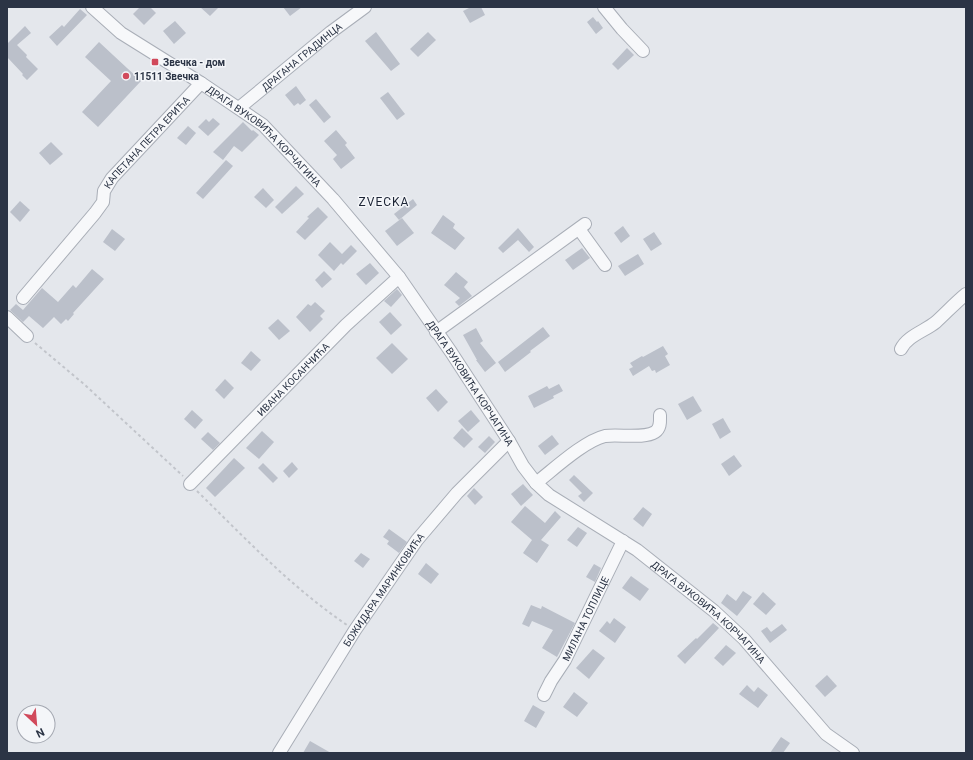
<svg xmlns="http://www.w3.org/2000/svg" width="973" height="760" font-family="Roboto,sans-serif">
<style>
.building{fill:#bbc0ca}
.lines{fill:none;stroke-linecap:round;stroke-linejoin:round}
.minor-casing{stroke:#a9aeb7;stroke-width:14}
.path{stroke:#c2c5cb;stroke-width:2;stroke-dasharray:3 3;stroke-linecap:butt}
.minor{stroke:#f7f8fa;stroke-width:12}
.poi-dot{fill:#d1495b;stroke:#f4f6f9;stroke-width:1.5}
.labels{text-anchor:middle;stroke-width:3;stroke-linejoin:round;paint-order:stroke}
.street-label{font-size:10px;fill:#2b3445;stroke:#f4f6f9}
.poi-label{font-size:10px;font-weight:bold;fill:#2b3445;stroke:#f4f6f9;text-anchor:start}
.quarter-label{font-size:12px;letter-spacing:1px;fill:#1d2536;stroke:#f4f6f9}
</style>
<rect width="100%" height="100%" fill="#e4e7ec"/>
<g class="building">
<polygon points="140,7 150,7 156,13 144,25 133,14"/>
<polygon points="200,7 219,7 210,16"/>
<polygon points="283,7 302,7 290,16"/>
<polygon points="471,7 481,7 485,15 470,23 463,11"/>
<polygon points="80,9 87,15 57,46 49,37 62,25 64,27"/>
<polygon points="593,17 597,22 598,21 603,28 596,34 587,22"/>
<polygon points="175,21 186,33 174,44 163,31"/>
<polygon points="25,26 31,33 17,45 27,55 26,57 38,69 27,80 22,75 23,74 7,57 7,44"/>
<polygon points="376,32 400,64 391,71 365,41"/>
<polygon points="428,32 436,40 418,57 410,49"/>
<polygon points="99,42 141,81 98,127 82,112 111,81 85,57"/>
<polygon points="627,48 634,55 618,70 612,64"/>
<polygon points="296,86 306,100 300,105 298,103 294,106 285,95"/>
<polygon points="388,92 405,114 397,120 380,98"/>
<polygon points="316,99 331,117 324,123 309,105"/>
<polygon points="213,118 220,124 208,136 198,127 206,119 209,122"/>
<polygon points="243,122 252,131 253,130 259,135 242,152 234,146 223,160 213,152"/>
<polygon points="188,126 196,133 186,145 177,138"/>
<polygon points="336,130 347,143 345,145 355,158 341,169 333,159 337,155 324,141"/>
<polygon points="51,142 63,154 50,165 39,153"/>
<polygon points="226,160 233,166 203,199 196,193"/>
<polygon points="296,186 304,194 282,214 275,207"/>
<polygon points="263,188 274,200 266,208 254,197"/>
<polygon points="413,199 417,205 399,220 394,214"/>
<polygon points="20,201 30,210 20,222 10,212"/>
<polygon points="318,207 328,217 305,240 296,232 309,218 307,217"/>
<polygon points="443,215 455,224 453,228 465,238 455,250 431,233"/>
<polygon points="402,218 414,233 397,246 385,231"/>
<polygon points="623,226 630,236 621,243 614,233"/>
<polygon points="518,228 534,247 529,252 518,240 503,253 498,248"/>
<polygon points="112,229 125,239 115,251 103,242"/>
<polygon points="654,232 662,244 651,251 643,239"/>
<polygon points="330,242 342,254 351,245 357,251 343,265 341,263 334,271 318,255"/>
<polygon points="582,248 590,258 573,270 565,260"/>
<polygon points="638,254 644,264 625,276 618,266"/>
<polygon points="370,263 379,273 366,285 356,274"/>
<polygon points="92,269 104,279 73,313 74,314 68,321 66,319 61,324 54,317 43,328 29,316 23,322 10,310 16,304 23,310 42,288 58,302 73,285 76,288"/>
<polygon points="324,271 332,279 322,288 315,280"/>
<polygon points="456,272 468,282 464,287 472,296 459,306 455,302 460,298 444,285"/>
<polygon points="397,289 402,295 391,307 384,301"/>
<polygon points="315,302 325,311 320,316 323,319 310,332 296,317 308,304 311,306"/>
<polygon points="390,312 402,325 391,335 379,322"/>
<polygon points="278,319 290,331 279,340 268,328"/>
<polygon points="543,327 550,336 530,351 531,352 505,372 498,362"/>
<polygon points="476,328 483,341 480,343 496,363 485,372 476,360 477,360 463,335"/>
<polygon points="392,343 408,359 392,374 376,358"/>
<polygon points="663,346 668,354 665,356 670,365 656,373 655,370 652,371 649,366 633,376 629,369 633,367 630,363 642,356 643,357"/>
<polygon points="251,351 261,360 251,371 241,363"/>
<polygon points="225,379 234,388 224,399 215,390"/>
<polygon points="559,384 563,391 553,396 554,398 534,408 528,396 547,386 549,389"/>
<polygon points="436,389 448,402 438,412 426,398"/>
<polygon points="693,396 702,411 687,420 678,404"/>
<polygon points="192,410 203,420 195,429 184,419"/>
<polygon points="471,410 480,421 468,432 458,421"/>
<polygon points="723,418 731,432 720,439 712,424"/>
<polygon points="462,428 473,439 464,448 453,438"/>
<polygon points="262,431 274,442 259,459 246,448"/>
<polygon points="208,432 220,443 213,450 201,439"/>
<polygon points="552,435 559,444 545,455 538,446"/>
<polygon points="489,436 495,442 485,453 478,447"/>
<polygon points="734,455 742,466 729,476 721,464"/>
<polygon points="234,458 245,468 215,497 206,488"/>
<polygon points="292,462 298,469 289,478 283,471"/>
<polygon points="263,463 278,478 273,483 258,468"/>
<polygon points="574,475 593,493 584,502 578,496 582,493 569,480"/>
<polygon points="523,484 533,495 521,506 511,494"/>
<polygon points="474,488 483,497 475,505 467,496"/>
<polygon points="525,506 545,523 555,511 561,517 541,540 549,545 537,563 523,553 532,540 511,522"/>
<polygon points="643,507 652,514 643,527 633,519"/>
<polygon points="578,527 587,533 577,547 567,540"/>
<polygon points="389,529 407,542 399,553 387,544 389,541 383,537"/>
<polygon points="361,553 370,559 363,568 354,561"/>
<polygon points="426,563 439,574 431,584 418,574"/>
<polygon points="594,564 601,568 595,582 586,577"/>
<polygon points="631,576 649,589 640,601 622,588"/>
<polygon points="743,591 752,597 737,616 721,603 727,594 736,601"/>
<polygon points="763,592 776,604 766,615 753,604"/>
<polygon points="531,605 541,609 542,606 575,623 557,657 542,648 553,630 532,621 529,627 522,624"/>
<polygon points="614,618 626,627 615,643 599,631 607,621 610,624"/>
<polygon points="713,623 719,628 685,664 677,656 696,638 697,639"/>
<polygon points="782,624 787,630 770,643 761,631 767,627 771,632"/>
<polygon points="726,645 736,653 723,666 714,658"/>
<polygon points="593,649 605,658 589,679 576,668"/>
<polygon points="827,675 837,686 825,697 815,686"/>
<polygon points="747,685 754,692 758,687 768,695 758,708 739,694"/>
<polygon points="574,692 588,703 577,717 563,707"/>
<polygon points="533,705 545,712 536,728 524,721"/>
<polygon points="781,737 790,743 783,753 770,753"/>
<polygon points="310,741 331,753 303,753"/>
</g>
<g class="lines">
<defs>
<g id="minor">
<path id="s1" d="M92 7 121 33 201 83 263 125 333 199 399 277 451 352 509 441 523 466 536 483 549 495 637 550 714 611 744 639 826 734 853 753"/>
<polyline points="604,7 622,29 643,51"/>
<path id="s2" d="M239 108 331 32 365 7"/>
<polyline points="579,229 605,265"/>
<path id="s3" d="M23 298 95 213 103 202 104 191 112 178 201 83"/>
<polyline points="7,317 27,336"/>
<polyline points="436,332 585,224"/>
<path d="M901 349C907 336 925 331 936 322 946 313 955 303 966 294"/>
<path d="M536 483C554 469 584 441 605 436 619 434 644 439 655 432 661 428 660 421 660 415"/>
<path id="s4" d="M190 484 346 325 399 277"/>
<path id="s5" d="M544 695 551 681 565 660 623 541"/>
<path id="s6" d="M279 753 355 630 417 540 457 493 509 441"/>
</g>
</defs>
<use href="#minor" class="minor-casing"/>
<g class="path">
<polyline points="35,343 85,385 183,476"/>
<path d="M197 491C245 538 291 587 347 625"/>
</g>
<use href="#minor" class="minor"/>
</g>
<g class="poi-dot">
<rect x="151" y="58" width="8" height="8" rx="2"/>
<circle cx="126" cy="76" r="4"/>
</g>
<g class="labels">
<g class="street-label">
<text dy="4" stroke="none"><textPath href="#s2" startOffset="81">ДРАГАНА ГРАДИНЦА</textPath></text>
<text dy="4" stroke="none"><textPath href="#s1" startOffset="216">ДРАГА ВУКОВИЋА КОРЧАГИНА</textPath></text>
<text dy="4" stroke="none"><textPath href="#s3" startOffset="201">КАПЕТАНА ПЕТРА ЕРИЋА</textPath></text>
<text dy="4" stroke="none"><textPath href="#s4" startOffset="147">ИВАНА КОСАНЧИЋА</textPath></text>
<text dy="4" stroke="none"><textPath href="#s1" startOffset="540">ДРАГА ВУКОВИЋА КОРЧАГИНА</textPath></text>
<text dy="4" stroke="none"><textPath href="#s6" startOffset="194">БОЖИДАРА МАРИНКОВИЋА</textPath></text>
<text dy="4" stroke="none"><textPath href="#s1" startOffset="876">ДРАГА ВУКОВИЋА КОРЧАГИНА</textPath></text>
<text dy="4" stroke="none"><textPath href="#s5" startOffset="87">МИЛАНА ТОПЛИЦЕ</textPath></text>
</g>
<g class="poi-label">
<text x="163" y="66">Звечка - дом</text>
<text x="134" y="80">11511 Звечка</text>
</g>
<g class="quarter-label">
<text x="384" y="206">ZVECKA</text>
</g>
</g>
<rect width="973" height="760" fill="none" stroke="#2b3445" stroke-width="16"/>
<g transform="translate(36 724) rotate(154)"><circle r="19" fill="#f4f6f9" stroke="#a4a8b1"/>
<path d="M0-3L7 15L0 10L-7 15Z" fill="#d1495b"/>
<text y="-6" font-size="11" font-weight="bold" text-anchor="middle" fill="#2b3445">N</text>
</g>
</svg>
